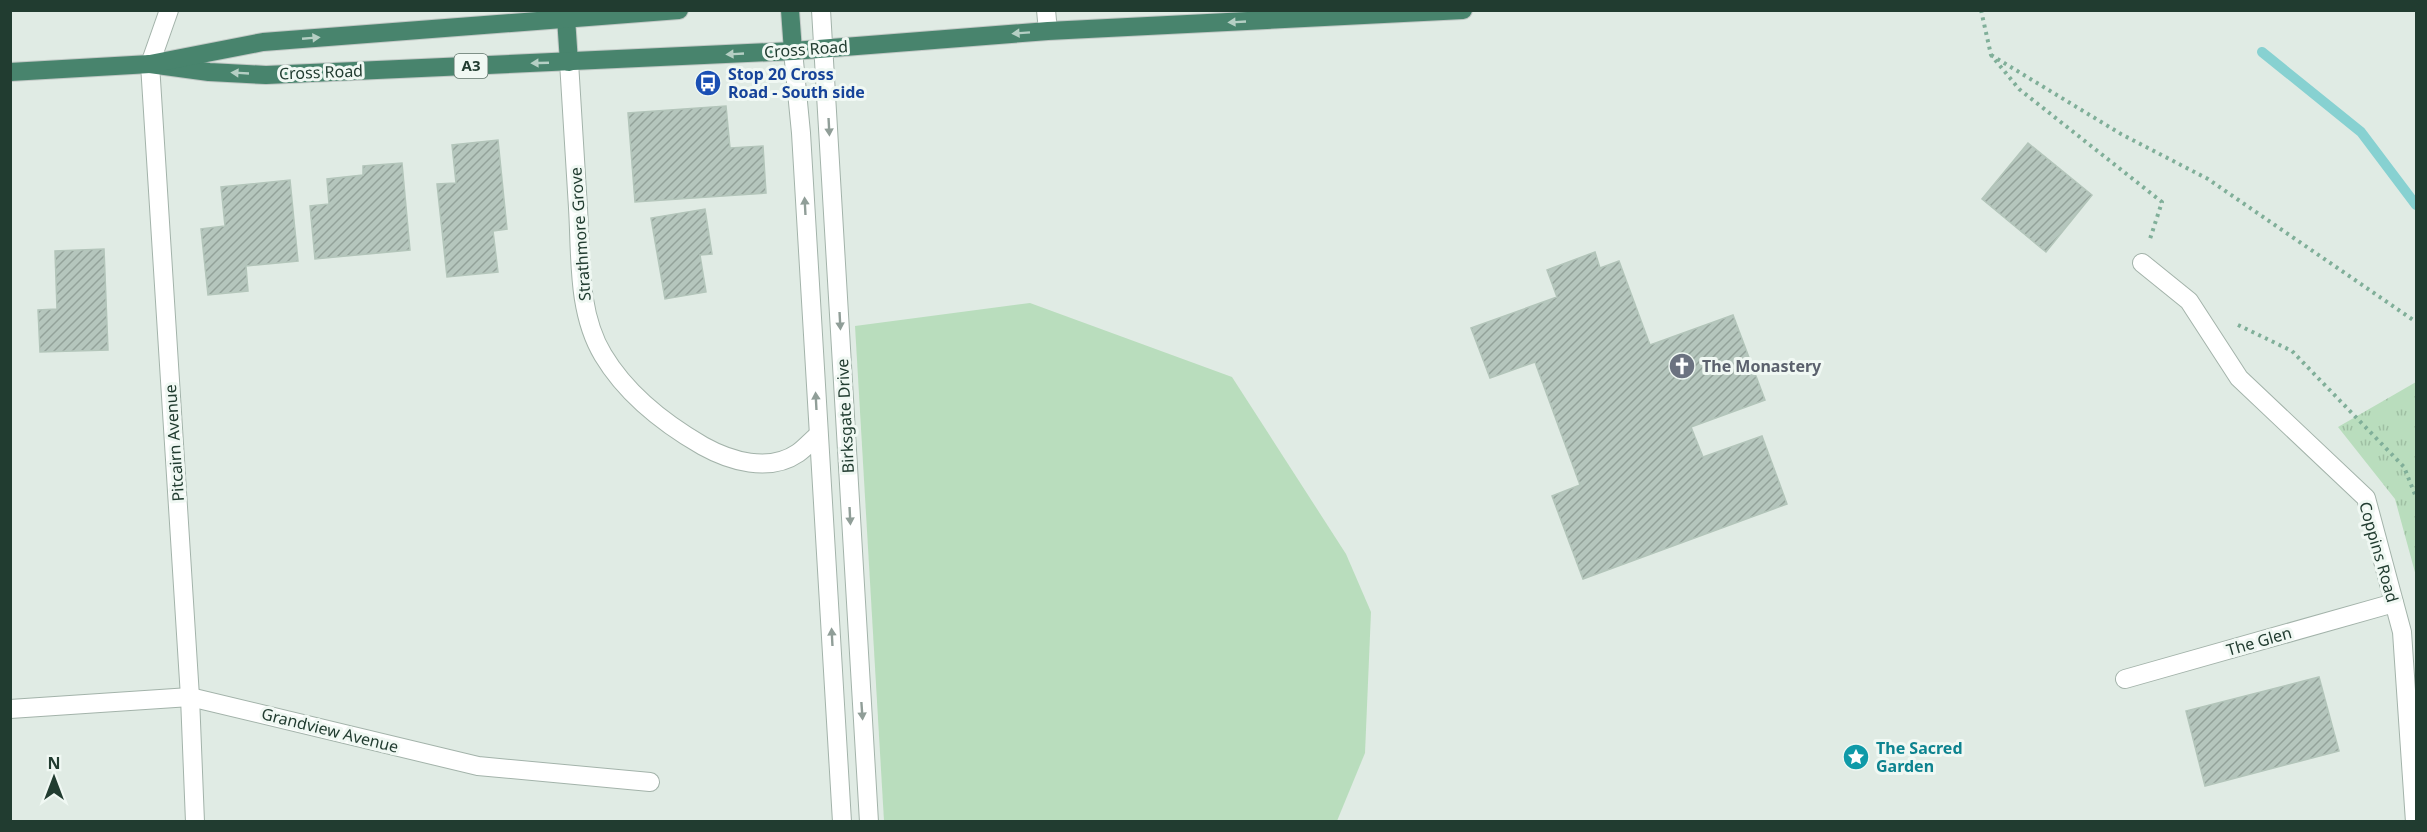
<svg xmlns="http://www.w3.org/2000/svg" width="2427" height="832" font-family="'Noto Sans',sans-serif">
<style>
.grass{fill:url(#grass-tufts)}
.pitch{fill:#b9ddbd}
.lines{fill:none;stroke-linecap:round;stroke-linejoin:round}
.stream{stroke:#87d1d1;stroke-width:10}
.building{fill:url(#building-hatch);stroke:#b3c5ba;stroke-width:1.5}
.minor-casing{stroke:#a3b3aa;stroke-width:20}
.trunk-casing{stroke:#c1c8c5;stroke-width:20}
.path{stroke:#80af99;stroke-width:4;stroke-dasharray:3 4.5;stroke-linecap:butt}
.minor{stroke:#fff;stroke-width:18}
.trunk{stroke:#48846d;stroke-width:18}
.oneway{fill:#b5cfc4}
.oneway2{fill:#909e98}
.labels{text-anchor:middle;stroke-width:6;stroke-linejoin:round;paint-order:stroke}
.shield{fill:#f0f8f3;stroke:#5f746a;stroke-width:1.5}
.shield-label{font-size:15px;font-weight:bold;fill:#213c30}
.street-label{font-size:16px;fill:#213c30;stroke:#f0f8f3}
.transit-label{font-size:16px;font-weight:bold;fill:#164399;stroke:#f0f8f3;text-anchor:start}
.worship-label{font-size:16px;font-weight:bold;fill:#5b616d;stroke:#f0f8f3;text-anchor:start}
.culture-label{font-size:16px;font-weight:bold;fill:#0d838f;stroke:#f0f8f3;text-anchor:start}
</style>
<defs>
<pattern id="grass-tufts" width="24" height="20" patternUnits="userSpaceOnUse" patternTransform="scale(1.5)"><rect width="24" height="20" fill="#b9ddbd"/><path d="M3 7l-1-3M5 7V3M7 7l1-3M15 17l-1-3M17 17v-4M19 17l1-3" fill="none" stroke="#9fbfa3"/></pattern>
<pattern id="building-hatch" width="6" height="6" patternUnits="userSpaceOnUse" patternTransform="scale(1.5)"><rect width="6" height="6" fill="#b5c6bd"/><path d="M-1 1l2-2M0 6l6-6M5 7l2-2" fill="none" stroke="#93a29a"/></pattern>
</defs>
<rect width="100%" height="100%" fill="#e0ebe4"/>
<polygon class="grass" points="2416,382 2416,576 2395,499 2338,427"/>
<polygon class="pitch" points="1030,303 1232,377 1346,554 1371,612 1365,753 1337,821 884,821 855,326"/>
<g class="lines">
<polyline class="stream" points="2262,52 2361,132 2416,205"/>
</g>
<g class="building">
<polygon points="726,106 730,148 763,146 766,193 635,202 628,113"/>
<polygon points="498,140 507,229 493,231 498,272 447,277 437,184 456,183 452,145"/>
<polygon points="2028,143 2092,195 2046,252 1982,199"/>
<polygon points="402,163 410,250 315,259 310,206 329,204 327,179 363,175 363,166"/>
<polygon points="290,180 298,261 246,266 248,291 208,295 201,229 225,226 221,187"/>
<polygon points="705,209 712,254 700,255 706,292 665,299 651,218"/>
<polygon points="104,249 108,350 40,352 38,310 57,309 55,251"/>
<polygon points="1595,252 1600,268 1619,261 1650,345 1733,315 1765,400 1691,427 1703,457 1762,436 1787,504 1583,579 1552,496 1580,485 1535,362 1490,378 1471,328 1557,297 1547,270"/>
<polygon points="2319,677 2339,751 2205,786 2186,711"/>
</g>
<g class="lines">
<defs>
<g id="minor">
<polyline points="169,10 150,64 190,697 195,822"/>
<polyline points="821,10 869,822"/>
<polyline points="1046,10 1048,31"/>
<polyline points="793,51 801,133 842,822"/>
<path d="M569 62C572 110 575 159 578 208 581 256 577 312 603 355 627 395 663 423 703 446 730 461 769 473 798 453 805 448 811 441 818 435"/>
<polyline points="2142,263 2189,301 2239,378 2366,498 2402,632 2415,822"/>
<polyline points="2125,679 2394,603"/>
<polyline points="10,709 190,697 478,766 650,782"/>
</g>
<g id="trunk">
<polyline points="790,10 793,51"/>
<polyline points="566,18 569,62"/>
<polyline points="150,64 209,72 266,75 793,51 1048,31 1463,10"/>
<polyline points="10,72 150,64 263,42 679,10"/>
</g>
</defs>
<use href="#minor" class="minor-casing"/>
<use href="#trunk" class="trunk-casing"/>
<g class="path">
<polyline points="1981,10 1991,55 2019,89 2162,202 2150,239"/>
<polyline points="1991,55 2121,134 2208,179 2416,322"/>
<polyline points="2238,325 2292,351 2404,467 2416,497"/>
</g>
<use href="#minor" class="minor"/>
<use href="#trunk" class="trunk"/>
</g>
<defs><path id="oneway-solid" d="M-6-.8H1V-3.2L6.5 0L1 3.2V.8H-6Z" transform="scale(1.5)"/></defs>
<g class="oneway">
<use href="#oneway-solid" transform="translate(1237 22) rotate(177)"/>
<use href="#oneway-solid" transform="translate(1021 33) rotate(176)"/>
<use href="#oneway-solid" transform="translate(311 38) rotate(-5)"/>
<use href="#oneway-solid" transform="translate(735 54) rotate(177)"/>
<use href="#oneway-solid" transform="translate(540 63) rotate(178)"/>
<use href="#oneway-solid" transform="translate(240 73) rotate(-177)"/>
</g>
<g class="oneway2">
<use href="#oneway-solid" transform="translate(829 127) rotate(87)"/>
<use href="#oneway-solid" transform="translate(805 206) rotate(-93)"/>
<use href="#oneway-solid" transform="translate(840 321) rotate(87)"/>
<use href="#oneway-solid" transform="translate(816 401) rotate(-93)"/>
<use href="#oneway-solid" transform="translate(850 516) rotate(87)"/>
<use href="#oneway-solid" transform="translate(832 637) rotate(-93)"/>
<use href="#oneway-solid" transform="translate(862 711) rotate(86)"/>
</g>
<defs>
<symbol id="bus-disc" viewBox="-11 -11 22 22"><circle r="9.5" fill="#1a4fb4" stroke="#f0f8f3"/><path d="M-5-6H5V4H4V6H2V4H-2V6H-4V4H-5ZM-3.5-4V0h7V-4ZM-3.5 1.2v1.5H-2V1.2ZM2 1.2v1.5H3.5V1.2Z" fill="#fff"/></symbol>
<symbol id="church-disc" viewBox="-11 -11 22 22"><circle r="9.5" fill="#6b7280" stroke="#f0f8f3"/><path d="M-1.2-6h2.4v3.5h3.3v2.4h-3.3V6h-2.4V-.1h-3.3v-2.4h3.3Z" fill="#fff"/></symbol>
<symbol id="sight-disc" viewBox="-11 -11 22 22"><circle r="9.5" fill="#0f9aa8" stroke="#f0f8f3"/><path d="M0-6L1.8-2.2L6-1.7L2.9 1.2L3.7 5.4L0 3.3L-3.7 5.4L-2.9 1.2L-6-1.7L-1.8-2.2Z" fill="#fff"/></symbol>
</defs>
<g fill-rule="evenodd">
<use href="#bus-disc" x="693" y="68" width="30" height="30"/>
<use href="#church-disc" x="1667" y="351" width="30" height="30"/>
<use href="#sight-disc" x="1841" y="742" width="30" height="30"/>
</g>
<g class="labels">
<rect class="shield" x="454.5" y="54" width="33" height="24" rx="4.5"/>
<g class="shield-label">
<text x="471" y="71">A3</text>
</g>
<g class="street-label">
<text transform="translate(806 49) rotate(-4)" y="6">Cross Road</text>
<text transform="translate(321 72) rotate(-2)" y="6">Cross Road</text>
<text transform="translate(580 234) rotate(-94)" y="6">Strathmore Grove</text>
<text transform="translate(845 416) rotate(-93)" y="6">Birksgate Drive</text>
<text transform="translate(174 443) rotate(-94)" y="6">Pitcairn Avenue</text>
<text transform="translate(2379 552) rotate(74)" y="6">Coppins Road</text>
<text transform="translate(2259 641) rotate(-16)" y="6">The Glen</text>
<text transform="translate(330 730) rotate(14)" y="6">Grandview Avenue</text>
</g>
<g class="transit-label">
<text x="728" y="80">Stop 20 Cross<tspan x="728" dy="18">Road - South side</tspan></text>
</g>
<g class="worship-label">
<text x="1702" y="372">The Monastery</text>
</g>
<g class="culture-label">
<text x="1876" y="754">The Sacred<tspan x="1876" dy="18">Garden</tspan></text>
</g>
</g>
<rect width="2427" height="832" fill="none" stroke="#213c30" stroke-width="24"/>
<g transform="translate(54 778)" stroke="#f0f8f3" stroke-width="4.5" paint-order="stroke">
<path d="M0-4.5L10 22L0 15L-10 22Z" fill="#213c30"/>
<text y="-9" font-size="16" font-weight="bold" text-anchor="middle" fill="#213c30">N</text>
</g>
</svg>
